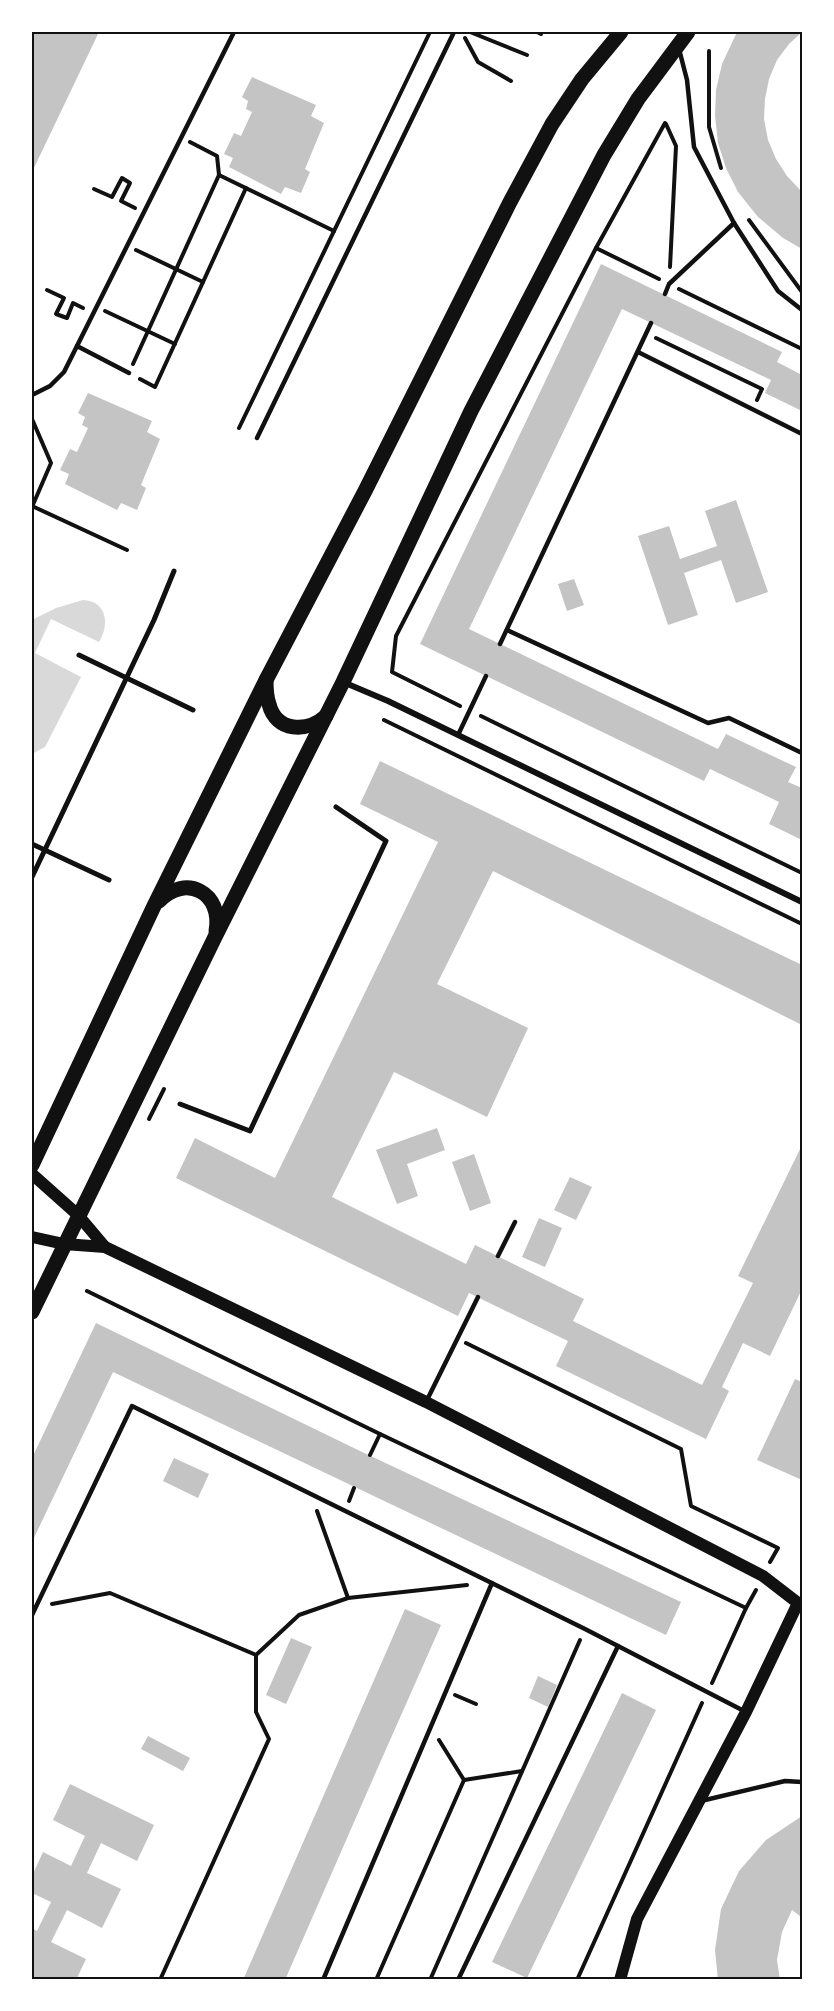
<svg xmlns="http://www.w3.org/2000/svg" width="834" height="2011" font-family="'Nunito Sans',sans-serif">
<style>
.water{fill:#d9d9d9}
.building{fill:#c4c4c4}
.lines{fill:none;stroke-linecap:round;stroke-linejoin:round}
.path{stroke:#111;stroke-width:4}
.service{stroke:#111;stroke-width:4.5}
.pedestrian{stroke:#111;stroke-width:5}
.minor{stroke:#111;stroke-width:6}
.secondary{stroke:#111;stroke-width:12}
.primary{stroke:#111;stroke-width:15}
.neatline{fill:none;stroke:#111;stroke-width:2}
</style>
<rect width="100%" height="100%" fill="#fff"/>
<path class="water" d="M83 600C107 601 110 625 99 642L51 619 35 653 81 677 45 747 32 754V620L56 608Z"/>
<g class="building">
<polygon points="32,32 99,32 32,172"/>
<polygon points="737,32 802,32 789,44 777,60 769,79 765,99 764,119 768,140 776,159 787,176 802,192 802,249 783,238 758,217 738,192 726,168 718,143 715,116 716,90 722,64"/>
<polygon points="252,77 316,105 311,116 324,123 305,169 310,172 301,193 285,187 281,194 229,167 233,158 224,154 234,133 241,136 252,112 246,109 248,101 242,97"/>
<polygon points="601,264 782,352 777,362 802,375 802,411 765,393 771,380 622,309 469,629 718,749 726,734 796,767 788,782 802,788 802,840 769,824 779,802 710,769 704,781 420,644"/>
<polygon points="88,393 152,421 147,432 160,439 141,485 146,488 137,510 121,503 117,510 65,484 69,474 60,470 70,449 77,452 88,428 82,425 85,417 78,413"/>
<polygon points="736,500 768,592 736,603 721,560 684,573 698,615 668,625 638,536 669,526 680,559 717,546 705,511"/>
<polygon points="574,579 584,605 567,611 558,584"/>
<polygon points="380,761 802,965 802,1025 493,871 437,984 528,1028 487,1117 394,1072 332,1197 466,1264 475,1245 584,1299 573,1321 702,1385 753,1283 738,1276 802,1145 802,1289 770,1356 743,1343 722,1387 729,1391 706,1439 556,1366 568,1341 469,1293 458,1316 176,1178 195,1138 275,1178 438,842 360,804"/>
<polygon points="437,1128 445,1150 407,1164 418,1196 397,1204 376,1150"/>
<polygon points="474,1154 491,1203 470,1211 452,1162"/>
<polygon points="570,1177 592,1187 576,1220 554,1210"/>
<polygon points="539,1218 562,1228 545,1267 522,1257"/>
<polygon points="96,1323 360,1451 681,1602 666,1635 113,1372 32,1542 32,1458"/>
<polygon points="795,1379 802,1382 802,1480 757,1460"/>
<polygon points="174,1458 209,1474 198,1498 163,1481"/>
<polygon points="405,1609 441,1625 379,1765 285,1980 243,1980"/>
<polygon points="291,1638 312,1647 286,1704 266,1695"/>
<polygon points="538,1676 557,1685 548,1707 529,1698"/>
<polygon points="622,1693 656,1710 527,1978 492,1962"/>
<polygon points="148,1736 190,1758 183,1771 141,1749"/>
<polygon points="70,1784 154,1825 137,1861 101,1843 87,1873 121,1889 102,1928 67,1910 51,1942 86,1959 76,1980 32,1980 32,1928 37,1931 51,1902 32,1893 32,1876 43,1852 71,1866 85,1836 53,1820"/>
<polygon points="802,1816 802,1914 800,1916 792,1910 782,1932 777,1960 780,1980 718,1980 715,1950 721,1909 739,1871 766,1840"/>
</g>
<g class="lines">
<g class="path">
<polyline points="470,32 527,55"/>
<polyline points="537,32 541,34"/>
<polyline points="465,38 478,62 511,81"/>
<polyline points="709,51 709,127 721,168"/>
<polyline points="666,124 676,146 670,267"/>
<polyline points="219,175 334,231"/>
<polyline points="94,189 112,197 122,178 130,183 121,201 135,208"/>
<polyline points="749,220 802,292"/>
<polyline points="596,248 659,279"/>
<polyline points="136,250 203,282"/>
<polyline points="679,289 802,349"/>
<polyline points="47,290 64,298 56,314 67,318 73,303 83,308"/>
<polyline points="105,311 175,344"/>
<polyline points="656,338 762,389 757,400"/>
<polyline points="133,364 219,175 217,156 190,142"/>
<polyline points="140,379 155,387 246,188"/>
<polyline points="32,419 51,463 32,507"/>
<polyline points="239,428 430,32"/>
<polyline points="32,506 127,550"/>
<polyline points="460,706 392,672 396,636 596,248 665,123"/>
<polyline points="481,716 802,873"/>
<polyline points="384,720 802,924"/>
<polyline points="149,1119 164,1089"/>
<polyline points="87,1291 380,1434"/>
<polyline points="466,1343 681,1449 691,1506 778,1548 770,1562"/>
<polyline points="370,1455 380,1434 746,1608 712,1683"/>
<polyline points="349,1501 354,1488"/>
<polyline points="317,1511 348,1598"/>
<polyline points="52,1604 110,1593 256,1655 299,1615 348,1598 467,1585"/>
<polyline points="746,1608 756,1590"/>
<polyline points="455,1695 476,1704"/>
<polyline points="439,1740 464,1780"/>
<polyline points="464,1780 522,1771"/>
<polyline points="160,1980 269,1739 256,1712 256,1655"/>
<polyline points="376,1980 464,1780"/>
<polyline points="430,1980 580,1640"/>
<polyline points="577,1980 702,1703"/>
</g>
<g class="service">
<polyline points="679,49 687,80 694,147 734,223 778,291 802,310"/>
<polyline points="665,294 669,284 734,223"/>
<polyline points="77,346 129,373"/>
<polyline points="638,352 802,434"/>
<polyline points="32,395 50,386 64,372 234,32"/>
<polyline points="257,438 454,32"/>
<polyline points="507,630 708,723 729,718 802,753"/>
<polyline points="500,644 651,323"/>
<polyline points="458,735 486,676"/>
<polyline points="498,1256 515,1222"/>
<polyline points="427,1400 478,1297"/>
<polyline points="32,1615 132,1406 585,1629 744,1711"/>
<polyline points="701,1801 785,1781 802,1782"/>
<polyline points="323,1980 492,1583"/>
<polyline points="458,1980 618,1646"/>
</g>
<g class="pedestrian">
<polyline points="79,655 193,710"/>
<polyline points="32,844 109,880"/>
<polyline points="32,877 154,620 174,571"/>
<polyline points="180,1104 250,1131 386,841 336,807"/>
</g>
<polyline class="minor" points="343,682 388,701 802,902"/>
<g class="secondary">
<polyline points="32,1174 78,1215 105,1247"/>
<polyline points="32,1237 64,1244 105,1247 426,1402 763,1576 798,1603 746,1712 637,1919 620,1980"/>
</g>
<g class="primary">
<path d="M266 680C266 688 266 696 269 704 276 732 307 733 326 716"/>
<path d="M159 901C186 873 223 893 216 931"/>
<polyline points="32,1165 154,906 266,680 365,491 510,202 552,124 582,79 621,32"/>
<polyline points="32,1312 215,937 343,682 471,411 604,155 638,99 688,32"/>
</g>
</g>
<rect width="834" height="2011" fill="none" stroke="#ffffff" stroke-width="66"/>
<rect x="33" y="33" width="768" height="1945" class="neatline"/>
</svg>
